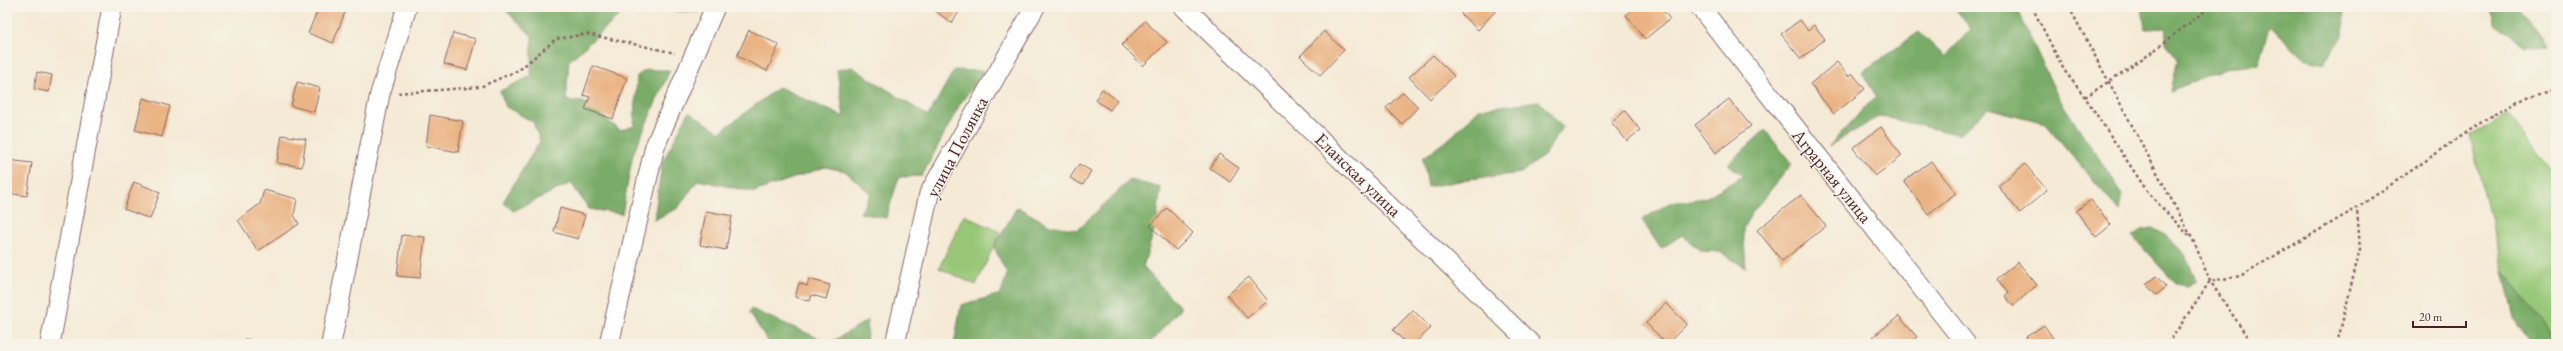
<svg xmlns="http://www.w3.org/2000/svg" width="2563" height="351" font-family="'EB Garamond',serif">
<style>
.green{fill:#97c777;stroke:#707351}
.forest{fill:#79ac68;stroke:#62664a}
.building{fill:#eab383}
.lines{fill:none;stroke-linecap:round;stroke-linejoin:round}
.minor-casing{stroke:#866666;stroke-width:21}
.path{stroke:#866666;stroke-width:2.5;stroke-dasharray:3 3;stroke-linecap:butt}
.minor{stroke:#fff;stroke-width:19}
.labels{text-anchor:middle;stroke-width:3;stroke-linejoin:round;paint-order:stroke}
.street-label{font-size:18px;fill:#4a1f2b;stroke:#f7f3e8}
</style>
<rect width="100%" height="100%" fill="#f7f3e8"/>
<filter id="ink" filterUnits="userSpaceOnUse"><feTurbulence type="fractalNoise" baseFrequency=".025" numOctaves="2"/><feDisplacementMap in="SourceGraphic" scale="8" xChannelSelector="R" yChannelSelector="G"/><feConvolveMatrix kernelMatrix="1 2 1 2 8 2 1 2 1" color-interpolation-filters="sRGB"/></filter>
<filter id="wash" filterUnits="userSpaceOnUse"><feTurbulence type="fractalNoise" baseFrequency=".012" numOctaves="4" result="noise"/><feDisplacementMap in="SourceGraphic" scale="16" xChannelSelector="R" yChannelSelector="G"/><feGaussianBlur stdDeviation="0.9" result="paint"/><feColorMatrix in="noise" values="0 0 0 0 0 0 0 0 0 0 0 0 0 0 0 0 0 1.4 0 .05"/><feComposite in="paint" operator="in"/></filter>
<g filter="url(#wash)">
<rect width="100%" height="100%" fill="#f4ead5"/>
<g class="green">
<polygon points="2508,114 2556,176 2556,342 2503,270 2470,136"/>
<polygon points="964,215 1000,232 976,285 939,268"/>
</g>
<g class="forest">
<polygon points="502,7 698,7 699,12 627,9 569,61 566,100 584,102 620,130 634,126 637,76 646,70 670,70 633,154 622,214 589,209 571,183 513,211 503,202 540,141 533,122 506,107 500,91 531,76 532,36"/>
<polygon points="1954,7 2016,7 2058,97 2122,193 2119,211 2045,123 1988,108 1959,135 1880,116 1829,146 1876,96 1862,72 1919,32 1945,57 1971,29"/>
<polygon points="2142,7 2341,7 2344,10 2343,36 2323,64 2304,59 2270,26 2259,65 2224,68 2171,91 2178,59 2166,43 2167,28 2145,29"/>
<polygon points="2489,7 2519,7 2550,45 2525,47 2495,24"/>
<polygon points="852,67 928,116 954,70 984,71 960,104 922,176 899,177 886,218 860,213 871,194 845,171 825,167 754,192 698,180 678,208 654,220 662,163 689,112 720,132 779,87 844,117 837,70"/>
<polygon points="1539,101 1562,127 1545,155 1521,173 1469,179 1428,187 1423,158 1451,137 1479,109"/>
<polygon points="1765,130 1792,164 1753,211 1743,228 1746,268 1720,252 1701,251 1682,235 1661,249 1642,220 1669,203 1705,198 1743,176 1728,164"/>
<polygon points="1130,180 1161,188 1156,224 1143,267 1181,308 1149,344 954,344 961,305 1001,294 1007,274 994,247 1017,207 1050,225 1077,230"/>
<path d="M2152 228C2179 241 2186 254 2196 281L2187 286 2176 284 2132 236 2141 230Z"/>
<polygon points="2503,270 2556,342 2556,344 2531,344 2514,318"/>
<polygon points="751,309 830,343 868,320 866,344 770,344 749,312"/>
</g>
<g id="blocks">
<g class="building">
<polygon points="319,7 347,7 333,43 308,33"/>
<polygon points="931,7 963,7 951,23"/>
<polygon points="1468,7 1499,7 1478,30 1461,14"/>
<polygon points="1635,7 1660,7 1670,19 1645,39 1626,15"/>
<polygon points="1800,20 1808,30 1814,25 1825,39 1801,59 1781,34"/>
<polygon points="1145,21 1167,42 1143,66 1122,45"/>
<polygon points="749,30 779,45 767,71 737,56"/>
<polygon points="1324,31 1344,50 1320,75 1300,56"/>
<polygon points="453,33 476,39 467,70 444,64"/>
<polygon points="1433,55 1454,76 1430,99 1409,77"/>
<polygon points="1837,62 1848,76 1852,73 1865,89 1834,114 1810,84"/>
<polygon points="593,66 627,78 613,119 585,109 590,97 583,95"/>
<polygon points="37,72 52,75 49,92 34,89"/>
<polygon points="297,82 320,88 314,112 291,106"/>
<polygon points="1102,89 1117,100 1110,110 1095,100"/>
<polygon points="1403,92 1418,107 1402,124 1386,108"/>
<polygon points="143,98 170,106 162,137 135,130"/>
<polygon points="1729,99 1751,126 1716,153 1695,125"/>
<polygon points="1625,111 1640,130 1627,141 1611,122"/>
<polygon points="430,115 463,121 458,152 426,146"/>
<polygon points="1881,127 1902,156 1875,176 1853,148"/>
<polygon points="282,135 306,139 302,167 277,163"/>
<polygon points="1219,154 1239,168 1230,182 1210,168"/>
<polygon points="7,160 32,163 27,196 7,193"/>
<polygon points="1931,161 1956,193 1928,214 1904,181"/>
<polygon points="1079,164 1091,171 1083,185 1070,178"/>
<polygon points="2025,164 2047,190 2020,213 1998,186"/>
<polygon points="134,182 160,192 150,219 124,209"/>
<polygon points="264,190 297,199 294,215 299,224 258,251 238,220 260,204"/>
<polygon points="1801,195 1826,226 1782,261 1757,230"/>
<polygon points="2091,200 2111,225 2096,237 2076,211"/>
<polygon points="560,208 585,215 578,239 554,232"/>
<polygon points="1167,208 1193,233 1176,250 1150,226"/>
<polygon points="706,211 732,216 726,250 700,245"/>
<polygon points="402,235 425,237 420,278 397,276"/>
<polygon points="2018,262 2037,285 2013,306 2005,296 2008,293 1997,279"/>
<polygon points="2156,276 2166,287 2156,295 2146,284"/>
<polygon points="1249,277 1268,301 1247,318 1227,295"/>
<polygon points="809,279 830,285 826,299 812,295 810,301 795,297 799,283 807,286"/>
<polygon points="1666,303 1687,324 1667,344 1646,323"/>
<polygon points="1413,310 1431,328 1414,344 1407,344 1393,330"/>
<polygon points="1899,316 1917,337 1909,344 1879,344 1873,337"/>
<polygon points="2044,325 2057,344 2031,344 2026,337"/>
<polygon points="245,339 264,343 264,344 244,344"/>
</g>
</g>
</g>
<g filter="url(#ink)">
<use href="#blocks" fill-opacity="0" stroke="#866666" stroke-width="1"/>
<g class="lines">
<defs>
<g id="minor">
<polyline points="1184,7 1531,344"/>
<polyline points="1700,7 1966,344"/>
<polyline points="50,344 112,7"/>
<polyline points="331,344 380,94 407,7"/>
<polyline points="609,344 655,146 715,7"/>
<polyline points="895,344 929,194 1035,7"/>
</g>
</defs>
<use href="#minor" class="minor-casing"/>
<g class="path">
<polyline points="2032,7 2064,70 2085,97 2149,194 2191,238"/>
<polyline points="2069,7 2194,242 2210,281 2252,344"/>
<polyline points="398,93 480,87 519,70 556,39 587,34 675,53"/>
<polyline points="2085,97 2143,59 2210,7"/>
<polyline points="2168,344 2210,281 2240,276 2357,208 2495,113 2518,101 2556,89"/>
<polyline points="2337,344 2360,249 2357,208"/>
</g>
<use href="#minor" class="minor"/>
</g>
</g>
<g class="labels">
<g class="street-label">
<text transform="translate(957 147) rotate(-62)" y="6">улица Полянка</text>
<text transform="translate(1358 175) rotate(44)" y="6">Еланская улица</text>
<text transform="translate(1832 176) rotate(51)" y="6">Аграрная улица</text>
</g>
</g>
<rect width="2563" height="351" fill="none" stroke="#f7f3e8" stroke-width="24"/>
<path d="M2413 321v6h53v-6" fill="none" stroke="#4a1f2b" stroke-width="2"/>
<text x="2419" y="321" font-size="12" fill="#4a1f2b" stroke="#f7f3e8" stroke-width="3" paint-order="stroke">20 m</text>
</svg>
